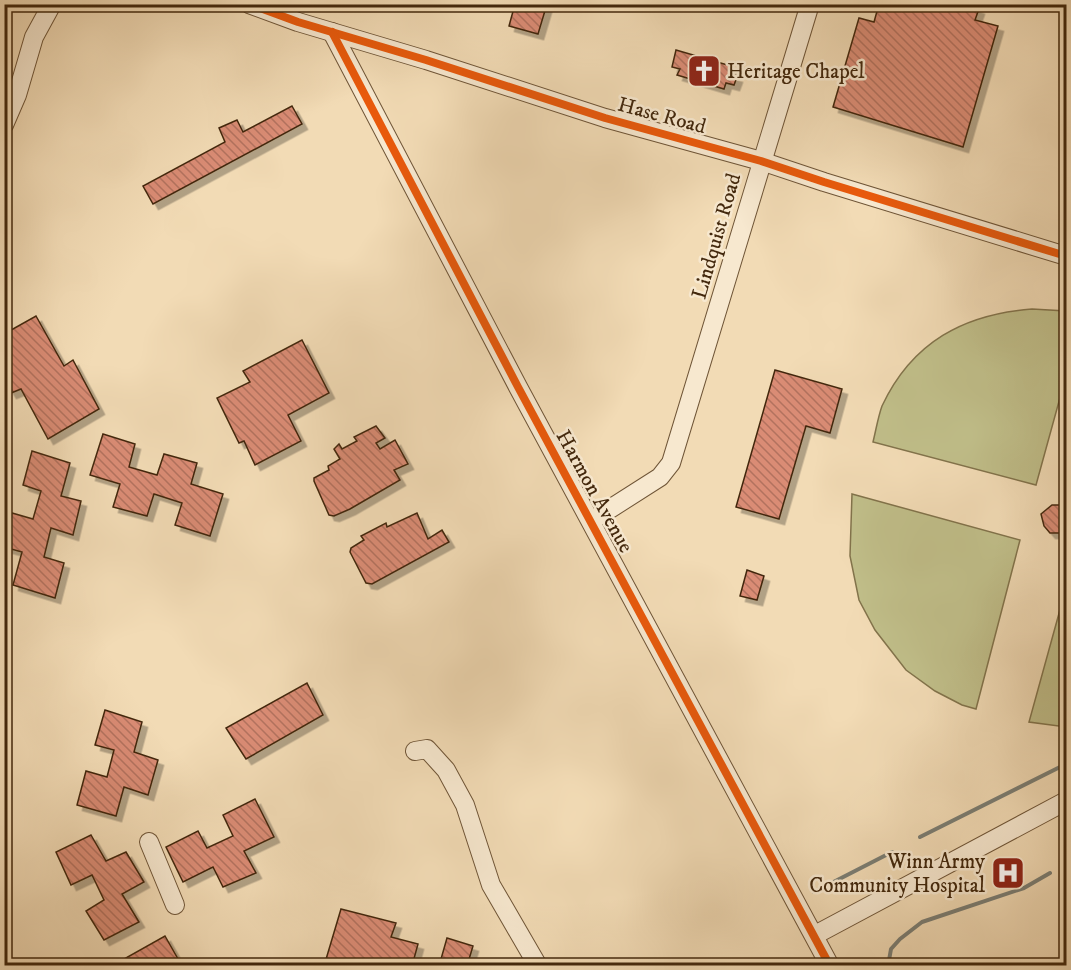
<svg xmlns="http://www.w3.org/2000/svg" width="1071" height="970" font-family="'IM FELL DW Pica',serif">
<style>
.garden{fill:#c0be89;stroke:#82734b;stroke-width:1.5}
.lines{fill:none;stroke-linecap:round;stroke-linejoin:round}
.stream{stroke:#7b7e74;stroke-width:4}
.building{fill:url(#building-back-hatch);stroke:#43280d;stroke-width:1.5;filter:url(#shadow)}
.minor-casing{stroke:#6f5537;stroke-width:20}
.minor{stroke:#f7e8cf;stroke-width:18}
.cycleway-casing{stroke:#f7e8cf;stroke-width:11}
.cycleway{stroke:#e8590c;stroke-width:8}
.labels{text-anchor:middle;stroke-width:5;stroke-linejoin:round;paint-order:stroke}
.poi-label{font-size:21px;fill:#43280d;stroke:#f7e8cf;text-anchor:start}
.street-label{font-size:21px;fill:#43280d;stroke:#f7e8cf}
</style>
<defs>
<pattern id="building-back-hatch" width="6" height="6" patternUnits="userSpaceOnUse" patternTransform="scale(1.5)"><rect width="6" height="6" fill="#da8c74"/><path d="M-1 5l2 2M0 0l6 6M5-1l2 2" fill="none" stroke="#b2725e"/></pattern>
<filter id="shadow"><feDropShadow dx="5.5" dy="5.5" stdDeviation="0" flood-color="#0004"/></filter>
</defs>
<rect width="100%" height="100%" fill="#f2dbb5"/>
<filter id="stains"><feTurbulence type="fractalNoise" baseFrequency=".00333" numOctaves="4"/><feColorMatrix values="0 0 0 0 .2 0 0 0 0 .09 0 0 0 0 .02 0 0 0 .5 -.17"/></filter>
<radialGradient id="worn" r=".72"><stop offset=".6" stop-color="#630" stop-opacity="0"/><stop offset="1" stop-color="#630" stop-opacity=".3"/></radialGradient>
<g class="garden">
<path d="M1032 309 1066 311V376L1036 485 873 442C876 430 878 417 882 406 912 342 964 314 1032 309Z"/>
<polygon points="852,494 1020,540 976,709 962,705 935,691 906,670 875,630 859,600 850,556"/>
<polygon points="1066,588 1066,727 1029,722"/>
</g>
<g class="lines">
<g class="stream">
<polyline points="920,837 1066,764"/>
<polyline points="814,892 892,852"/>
<polyline points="888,966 891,949 900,939 922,922 1024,888 1050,873"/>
</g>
</g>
<g class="building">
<polygon points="515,4 547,4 538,34 509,26"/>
<polygon points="879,4 966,4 979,9 975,20 998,26 963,147 833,107 859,18 874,22"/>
<polygon points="676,50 731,66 729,75 737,77 734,85 726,83 724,89 677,75 680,69 672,67"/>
<polygon points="292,106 302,124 153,204 143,186 225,142 219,128 237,120 243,132"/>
<polygon points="36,316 64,366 73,360 99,409 48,439 21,389 11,393 4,381 4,334"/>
<polygon points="302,340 329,393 288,415 301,441 255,465 244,441 239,443 217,398 250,382 243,371"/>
<polygon points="775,370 842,389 830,433 806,426 779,519 736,507"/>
<polygon points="376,426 385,438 376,443 380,449 395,440 408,464 394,470 400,480 350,509 334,516 329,515 314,481 314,478 329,470 328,466 340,459 334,449 339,444 342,449 357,441 354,437"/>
<polygon points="103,434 135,444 129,467 157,475 164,454 197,463 191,484 223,494 210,536 175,525 182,503 154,494 147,516 113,507 120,484 90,475"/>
<polygon points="32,451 70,463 61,496 81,501 73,535 51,528 44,557 64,563 55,598 13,585 22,552 4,547 4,538 12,513 33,519 41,491 23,485"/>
<polygon points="1052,505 1060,505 1066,509 1066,528 1063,533 1050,533 1044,526 1041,514"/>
<polygon points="417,513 428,539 442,530 449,542 372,584 366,583 350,552 351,548 364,540 361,536 386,523 387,527"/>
<polygon points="747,570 764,576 757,600 740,596"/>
<polygon points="307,683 323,715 246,759 226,728"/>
<polygon points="105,710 142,722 134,752 158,760 148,795 124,787 116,816 77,805 86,771 107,777 114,750 95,745"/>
<polygon points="255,799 274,837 244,851 256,873 223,887 213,867 183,882 166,847 198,831 207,848 233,836 223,815"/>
<polygon points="91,835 106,861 126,852 144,882 122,894 139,922 104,940 86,911 104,900 92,875 71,885 56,852"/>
<polygon points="341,909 396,923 391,937 418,944 412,966 324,966"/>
<polygon points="165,936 182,966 128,966 124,959"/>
<polygon points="447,938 473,946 467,966 439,966"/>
</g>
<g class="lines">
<defs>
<g id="minor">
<polyline points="249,4 298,22 426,60 605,118 761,161 824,182 1066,256"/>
<polyline points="332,32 518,387 830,966"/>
<polyline points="4,125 17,95 34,37 52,4"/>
<polyline points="591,521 660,477 671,463 810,4"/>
<polyline points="415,751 427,749 446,770 465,805 491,885 538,966"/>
<polyline points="149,842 175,905"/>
<polyline points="815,935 1066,801"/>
</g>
</defs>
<use href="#minor" class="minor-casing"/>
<use href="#minor" class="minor"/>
<defs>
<g id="cycleway">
<polyline points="249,4 298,22 426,60 605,118 761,161 824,182 1066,256"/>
<polyline points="332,32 518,387 830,966"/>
</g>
</defs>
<use href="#cycleway" class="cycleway-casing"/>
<use href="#cycleway" class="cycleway"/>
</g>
<defs>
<symbol id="church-square" viewBox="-11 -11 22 22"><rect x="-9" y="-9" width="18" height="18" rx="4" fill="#8f2418" stroke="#f7e8cf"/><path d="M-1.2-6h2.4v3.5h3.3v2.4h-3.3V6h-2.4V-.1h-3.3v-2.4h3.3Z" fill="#fff"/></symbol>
<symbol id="hospital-square" viewBox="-11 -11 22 22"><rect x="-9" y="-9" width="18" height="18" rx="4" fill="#8f2418" stroke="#f7e8cf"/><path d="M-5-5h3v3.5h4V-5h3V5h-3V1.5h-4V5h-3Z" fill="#fff"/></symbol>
</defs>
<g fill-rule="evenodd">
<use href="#church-square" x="685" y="52" width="38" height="38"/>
<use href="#hospital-square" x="989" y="854" width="38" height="38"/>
</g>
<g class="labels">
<g class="poi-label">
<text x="727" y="78">Heritage Chapel</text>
<text x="985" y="868" text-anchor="end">Winn Army<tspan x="985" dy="24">Community Hospital</tspan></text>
</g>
<g class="street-label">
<text transform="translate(662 115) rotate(15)" y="7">Hase Road</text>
<text transform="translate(716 236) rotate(-74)" y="7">Lindquist Road</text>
<text transform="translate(595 491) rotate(61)" y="7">Harmon Avenue</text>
</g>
</g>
<rect width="1071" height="970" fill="none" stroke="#f2dbb5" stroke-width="24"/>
<rect x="6" y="6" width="1059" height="958" fill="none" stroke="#43280d" stroke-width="3"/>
<rect x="12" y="12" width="1047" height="946" fill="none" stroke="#43280d" stroke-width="1.5"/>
<rect width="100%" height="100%" filter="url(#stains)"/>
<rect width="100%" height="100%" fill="url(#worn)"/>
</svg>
